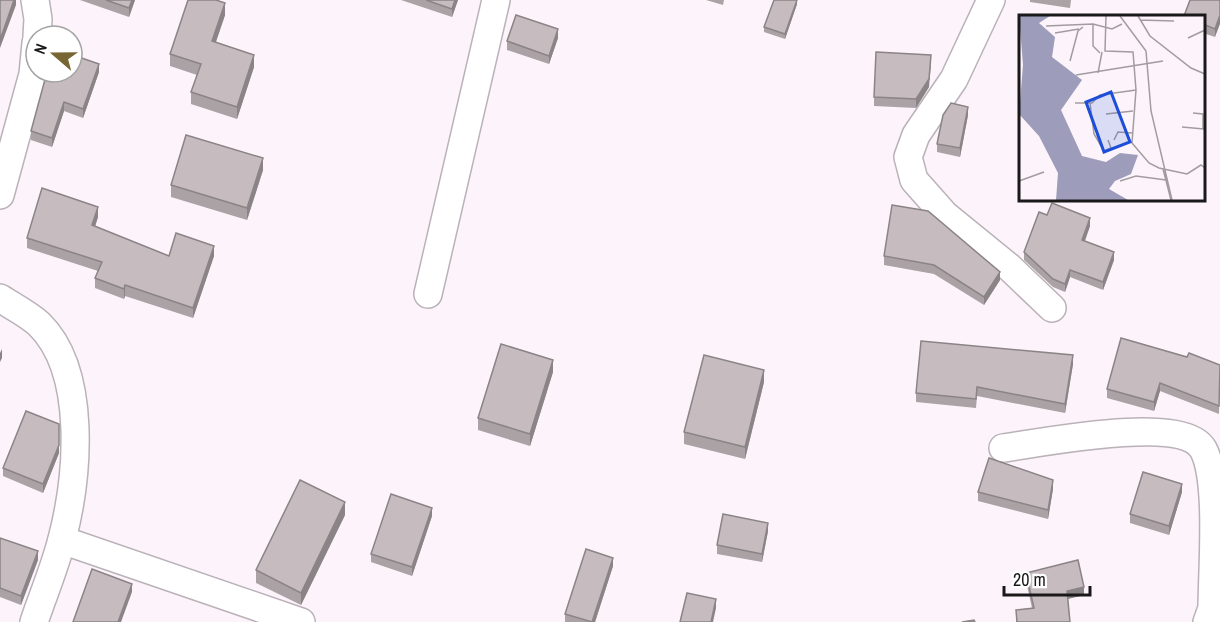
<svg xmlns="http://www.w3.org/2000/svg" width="1220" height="622" font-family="'Archivo Narrow',sans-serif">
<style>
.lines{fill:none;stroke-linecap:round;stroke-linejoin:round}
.street-casing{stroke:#bab2b8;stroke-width:30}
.street{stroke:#fff;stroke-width:27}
.wall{fill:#aaa2a4}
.shaded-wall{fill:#8b8486}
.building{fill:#c6bcbf;stroke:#8b8486;stroke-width:1.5}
.inset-road{fill:none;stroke:#a29ca0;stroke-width:1.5}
.view{fill:#1d4ed8;fill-opacity:0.15;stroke:#1d4ed8;stroke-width:3}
.inset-edge{fill:none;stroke:#1b181a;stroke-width:3}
</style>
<rect width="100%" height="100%" fill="#fcf4fa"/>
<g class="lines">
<defs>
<g id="street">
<polyline points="35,0 38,19 37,36"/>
<polyline points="991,0 954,79 916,135 908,157 914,180 945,215 1009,267 1052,308"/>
<polyline points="0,195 33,74 36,43"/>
<polyline points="428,294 496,0"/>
<path d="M0 298C12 306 28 314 39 324 88 372 78 478 62 539 55 567 43 595 34 622"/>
<path d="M1003 448C1040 443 1182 414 1203 449 1220 479 1212 571 1212 608L1207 622"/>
<polyline points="62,540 301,622"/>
</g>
</defs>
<use href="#street" class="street-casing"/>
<use href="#street" class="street"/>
</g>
<g class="wall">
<polygon points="80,0 135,0 129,17"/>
<polygon points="401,0 458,0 452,17"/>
<polygon points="706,0 724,0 723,5"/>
<polygon points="1030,0 1071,0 1070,8 1030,2"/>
<polygon points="1220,0 1215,37 1203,33 1203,16"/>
<polygon points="797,4 785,39 764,32 764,27"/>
<polygon points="225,15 216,42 254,67 237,119 191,104 191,92 197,75 170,66 170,54"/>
<polygon points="558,38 549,64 507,50 507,41"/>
<polygon points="99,72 83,118 64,111 52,147 31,140 31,131 67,75"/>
<polygon points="929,87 916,108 874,106 874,97"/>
<polygon points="968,115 960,157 937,152 937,144"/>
<polygon points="263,170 247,220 171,197 171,185"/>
<polygon points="892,205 1000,280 984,305 934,274 884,265 884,256"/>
<polygon points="1047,215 1090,226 1085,241 1114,260 1103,290 1070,277 1065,292 1053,287 1024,260 1024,252"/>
<polygon points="98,217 95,226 169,256 214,256 193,318 125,296 124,299 95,288 95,278 98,271 27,248 27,238"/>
<polygon points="1073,364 1065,413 977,396 976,408 916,402 916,393"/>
<polygon points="1220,365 1219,414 1160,391 1154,411 1107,398 1107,389"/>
<polygon points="553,372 530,446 478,430 478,418"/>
<polygon points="764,382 745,459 684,444 684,432"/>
<polygon points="59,424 59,453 43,493 3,476 3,468"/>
<polygon points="1053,489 1048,519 978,501 978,492"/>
<polygon points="1182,492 1169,535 1130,523 1130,514"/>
<polygon points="345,515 301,605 256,583 256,570"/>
<polygon points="432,516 412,576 371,562 371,554"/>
<polygon points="768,531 762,562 717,554 717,545"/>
<polygon points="0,538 38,560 21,605 0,597"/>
<polygon points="613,566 595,622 565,622 565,614"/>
<polygon points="1026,573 1084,595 1068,599 1070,622 1016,622 1016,610 1032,608 1026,581"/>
</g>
<g class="shaded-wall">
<polygon points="14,0 16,0 16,5 0,48 0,40"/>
<polygon points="132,0 135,0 129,17 129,8"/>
<polygon points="455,0 458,0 452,17 452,9"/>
<polygon points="797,0 797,4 785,39 785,34"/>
<polygon points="225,3 225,15 212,53 212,41"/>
<polygon points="1220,15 1220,24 1215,37 1215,29"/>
<polygon points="558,29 558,38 549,64 549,56"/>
<polygon points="254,55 254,67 237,119 237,107"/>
<polygon points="931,63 929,87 916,108 916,99"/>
<polygon points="99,64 99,72 83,118 83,109"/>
<polygon points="64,102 64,111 52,147 52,138"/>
<polygon points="968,107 968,115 960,157 960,148"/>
<polygon points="263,158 263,170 247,220 247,208"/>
<polygon points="98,207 98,217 92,236 92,225"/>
<polygon points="1090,218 1090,226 1082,248 1082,240"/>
<polygon points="214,246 214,256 193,318 193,308"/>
<polygon points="1114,252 1114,260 1103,290 1103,282"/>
<polygon points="1070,270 1070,277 1065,292 1065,284"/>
<polygon points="1000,272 1000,280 984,305 984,297"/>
<polygon points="125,285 125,296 124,299 124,289"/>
<polygon points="2,349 2,358 0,362 0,353"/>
<polygon points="1073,355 1073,364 1065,413 1065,404"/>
<polygon points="553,360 553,372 530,446 530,434"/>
<polygon points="764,370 764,382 745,459 745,447"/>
<polygon points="1160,383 1160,391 1154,411 1154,402"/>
<polygon points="59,445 59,453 43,493 43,484"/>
<polygon points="1053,480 1053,489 1048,519 1048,510"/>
<polygon points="1182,484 1182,492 1169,535 1169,526"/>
<polygon points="345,502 345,515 301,605 301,593"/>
<polygon points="432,508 432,516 412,576 412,567"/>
<polygon points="768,523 768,531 762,562 762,554"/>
<polygon points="38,551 38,560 21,605 21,596"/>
<polygon points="613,558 613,566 595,622 592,622"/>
<polygon points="132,584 132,592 121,622 118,622"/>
<polygon points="1084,587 1084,595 1067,599 1067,591"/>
<polygon points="716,599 716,608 713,622 711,622"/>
</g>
<g class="building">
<polygon points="0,0 14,0 0,40"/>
<polygon points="106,0 132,0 129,8"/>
<polygon points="188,0 216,0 225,3 212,41 254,55 237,107 191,92 201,64 170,54"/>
<polygon points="426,0 455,0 452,9"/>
<polygon points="774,0 797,0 785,34 764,27"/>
<polygon points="1190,0 1220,0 1220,15 1215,29 1203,24 1203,16 1184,16"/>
<polygon points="516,15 558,29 549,56 507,41"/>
<polygon points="876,52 931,55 929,79 916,99 874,97"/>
<polygon points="73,55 99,64 83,109 64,102 52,138 31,131 47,72 59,72 67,75 68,72 72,72 72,59"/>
<polygon points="951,103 968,107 960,148 937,144 943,115"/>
<polygon points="186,135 263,158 247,208 171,185"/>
<polygon points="42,188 98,207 92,225 169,256 176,233 214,246 193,308 125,285 124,289 95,278 102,262 27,238"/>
<polygon points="1052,203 1090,218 1082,240 1114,252 1103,282 1070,270 1065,284 1053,279 1024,252 1039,212 1047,215"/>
<polygon points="892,205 928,211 1000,272 984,297 934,265 884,256"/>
<polygon points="1121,338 1187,357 1189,353 1220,365 1219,406 1160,383 1154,402 1107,389"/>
<polygon points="921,341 1073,355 1065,404 977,387 976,399 916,393"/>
<polygon points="501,344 553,360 530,434 478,418"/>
<polygon points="704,355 764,370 745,447 684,432"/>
<polygon points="26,411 59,424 59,445 43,484 3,468"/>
<polygon points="989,458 1053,480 1048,510 978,492"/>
<polygon points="1143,472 1182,484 1169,526 1130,514"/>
<polygon points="300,480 345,502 301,593 256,570"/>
<polygon points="391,494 432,508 412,567 371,554"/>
<polygon points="723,514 768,523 762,554 717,545"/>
<polygon points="0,538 38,551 21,596 0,588"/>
<polygon points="586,549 613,558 592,622 565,614"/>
<polygon points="1078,560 1084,587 1067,591 1070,622 1017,622 1016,610 1034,608 1026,573"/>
<polygon points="92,569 132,584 118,622 73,622"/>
<polygon points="687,593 716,599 711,622 680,622"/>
<polygon points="974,620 975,622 962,622"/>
</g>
<g transform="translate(1019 15)">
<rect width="186" height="186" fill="#fcf4fa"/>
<path d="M0 1H31L20 8 36 22 33 42 63 65 42 95 63 141 87 147 101 138 119 140 112 159 96 166 90 174 109 185H37L39 158 20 121 0 99 4 50Z" fill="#9d9cbb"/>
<path class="inset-road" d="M87 1 86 36 114 37 117 75 113 128 130 148 140 153 168 159 182 150 186 153M101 1 127 36 132 96 153 185M119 1 131 21 172 53 186 59M121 5 155 6M74 9V31L81 38M27 11 74 9 93 14 103 9M36 18 60 14M169 23 186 15M51 46 59 16 64 12M79 58 83 37M57 60 144 46M56 88H73L81 80 117 75M71 88 75 119 85 136 92 133 89 125M174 98 184 99V114M87 99 114 96M163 112 185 114M95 125 99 117 113 118M144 154 152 185M0 166 25 157M101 166 117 161 147 165"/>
<path class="view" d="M92 77 111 127 85 137 67 87Z"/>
<rect width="186" height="186" class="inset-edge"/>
</g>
<g transform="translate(54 54) rotate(290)"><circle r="28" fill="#ffffff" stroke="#a4a3a3" stroke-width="1.5"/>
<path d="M0-4.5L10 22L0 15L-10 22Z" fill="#776534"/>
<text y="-9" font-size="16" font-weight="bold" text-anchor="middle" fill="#1b181a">N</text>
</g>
<path d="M1004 586v9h86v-9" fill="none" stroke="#1b181a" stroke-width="3"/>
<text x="1013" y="586" font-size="18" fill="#1b181a" stroke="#ffffff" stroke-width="4.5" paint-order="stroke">20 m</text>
</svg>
